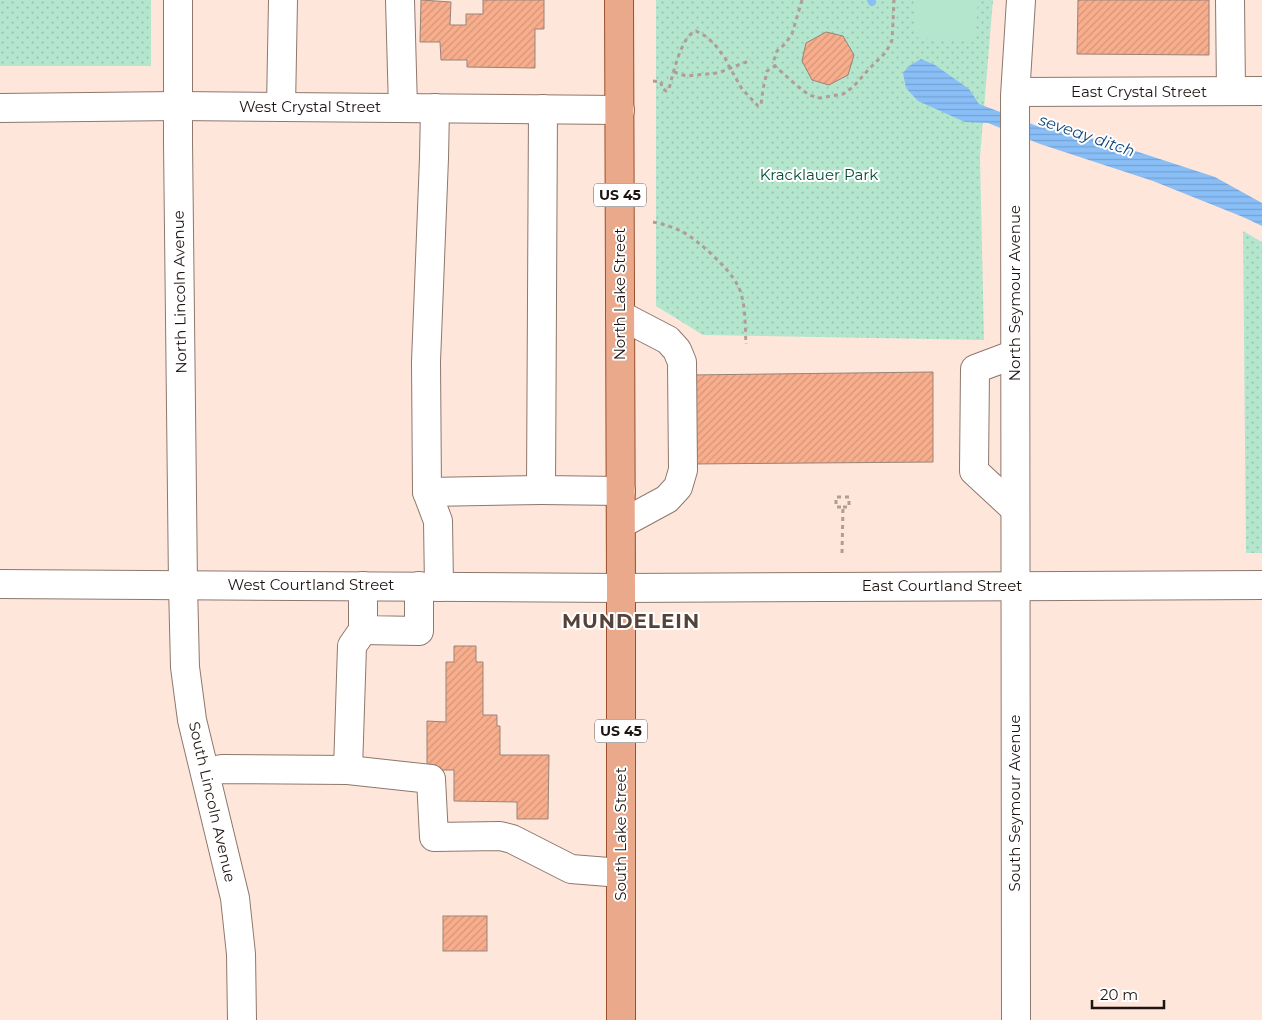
<svg xmlns="http://www.w3.org/2000/svg" width="1262" height="1020" font-family="Montserrat,sans-serif">
<style>
.grass{fill:url(#grass-dots)}
.pitch{fill:#b4e6ce}
.water{fill:url(#water-rules)}
.lines{fill:none;stroke-linecap:round;stroke-linejoin:round}
.stream{stroke:#89bef7;stroke-width:8}
.building{fill:url(#building-hatch);stroke:#998379}
.minor-casing{stroke:#8d786e;stroke-width:30}
.major-casing{stroke:#9a502d;stroke-width:30}
.path{stroke:#b09d95;stroke-width:3;stroke-dasharray:4 4;stroke-linecap:butt}
.minor{stroke:#fff;stroke-width:28}
.major{stroke:#eaa98a;stroke-width:28}
.labels{text-anchor:middle;stroke-width:4;stroke-linejoin:round;paint-order:stroke}
.shield{fill:#fff;stroke:#625b59;stroke-width:1}
.shield-label{font-size:14px;font-weight:bold;fill:#1e1512}
.street-label{font-size:15px;fill:#1e1512;stroke:#fff}
.park-label{font-size:15px;fill:#024d35;stroke:#fff}
.water-label{font-size:16px;font-style:italic;fill:#10487c;stroke:#fff}
.district-label{font-size:20px;font-weight:bold;letter-spacing:1px;fill:#554239;stroke:#fff}
</style>
<defs>
<pattern id="grass-dots" width="8" height="8" patternUnits="userSpaceOnUse" patternTransform="scale(1.25)"><rect width="8" height="8" fill="#b4e6ce"/><path d="M2 2h.1M6 6h.1" fill="none" stroke="#9ac4b0" stroke-width="1.8" stroke-linecap="round"/></pattern>
<pattern id="water-rules" width="6" height="5" patternUnits="userSpaceOnUse" patternTransform="scale(1.25)"><rect width="6" height="5" fill="#89bef7"/><path d="M0 2.5h6" fill="none" stroke="#76a2d3"/></pattern>
<pattern id="building-hatch" width="6" height="6" patternUnits="userSpaceOnUse" patternTransform="scale(1.25)"><rect width="6" height="6" fill="#f8ae8c"/><path d="M-1 1l2-2M0 6l6-6M5 7l2-2" fill="none" stroke="#d49578"/></pattern>
</defs>
<rect width="100%" height="100%" fill="#ffe6db"/>
<g class="grass">
<rect x="0" y="0" width="151" height="66"/>
<polygon points="656,0 993,0 980,157 984,340 703,335 656,306"/>
<polygon points="1243,231 1262,242 1262,553 1246,553"/>
</g>
<polygon class="pitch" points="917,0 978,0 975,42 914,37"/>
<polygon class="water" points="921,59 935,65 969,89 979,104 1037,126 1065,131 1120,146 1215,177 1262,203 1262,226 1243,217 1153,181 1040,144 988,123 965,122 918,101 906,88 903,73 909,66"/>
<g class="lines">
<polyline class="stream" points="871,0 872,2"/>
</g>
<g class="building">
<polygon points="421,0 451,2 450,25 466,25 466,14 483,14 483,0 544,0 544,29 535,29 535,68 467,67 467,60 441,60 440,42 420,42"/>
<polygon points="1078,0 1209,0 1209,55 1077,54"/>
<polygon points="826,32 843,36 854,55 848,75 829,85 812,80 802,61 806,43"/>
<polygon points="933,372 933,462 691,464 690,375"/>
<polygon points="454,646 476,646 476,662 483,662 483,715 497,715 497,726 500,726 500,755 549,755 548,819 517,819 517,802 454,801 454,770 427,770 427,721 446,722 446,662 454,662"/>
<rect x="443" y="916" width="44" height="35"/>
</g>
<g class="lines">
<defs>
<g id="minor">
<polyline points="178,0 178,142 183,585 185,667 192,720 235,898 241,954 242,1020"/>
<polyline points="400,0 403,108"/>
<polyline points="1230,0 1231,91"/>
<polyline points="1016,92 1262,91"/>
<polyline points="281,107 283,0"/>
<polyline points="0,108 177,106 620,110"/>
<polyline points="435,108 434,158 426,362 427,492 438,521 439,587"/>
<polyline points="543,109 541,490 621,491"/>
<polyline points="620,315 668,340 677,350 682,362 683,470 678,487 667,499 621,524"/>
<polyline points="427,492 541,490"/>
<polyline points="1015,509 974,471 975,369 1015,354"/>
<polyline points="0,584 621,588 1262,585"/>
<polyline points="363,586 363,630 419,631 419,586"/>
<polyline points="348,770 431,779 434,837 500,836 512,839 571,869 621,873"/>
<polyline points="205,772 222,769 348,770 352,646 363,630"/>
<polyline points="1016,1020 1015,96 1021,0"/>
</g>
<polyline id="major" points="619,0 621,588 621,1020"/>
</defs>
<use href="#minor" class="minor-casing"/>
<use href="#major" class="major-casing"/>
<g class="path">
<polyline points="802,0 792,34 785,44 777,51 774,60 775,66 796,85 809,95 820,98 843,94 853,87 868,70 886,52 892,40 893,23 894,0"/>
<polyline points="674,72 686,76 718,73 751,60"/>
<path d="M653 81 661 82 662 88 666 91 669 89C673 74 681 36 696 31L707 37 716 46 725 58 730 68 742 89 758 106 761 105 763 89 767 71 775 66"/>
<path d="M653 222C663 224 673 227 683 232 700 242 729 268 738 286 746 301 745 327 746 344"/>
<polyline points="842,553 843,507 836,507 836,497 849,497 849,507 843,507"/>
</g>
<use href="#minor" class="minor"/>
<use href="#major" class="major"/>
</g>
<g class="labels">
<g class="shield">
<rect x="594" y="183.5" width="52" height="23" rx="4"/>
<rect x="595" y="719.5" width="52" height="23" rx="4"/>
</g>
<g class="shield-label">
<text x="620" y="200">US 45</text>
<text x="621" y="736">US 45</text>
</g>
<g class="street-label">
<text x="1139" y="97">East Crystal Street</text>
<text x="310" y="112">West Crystal Street</text>
<text transform="translate(180 292) rotate(-91)" y="5">North Lincoln Avenue</text>
<text transform="translate(1015 293) rotate(-90)" y="5">North Seymour Avenue</text>
<text transform="translate(620 294) rotate(-90)" y="5">North Lake Street</text>
<text x="311" y="590">West Courtland Street</text>
<text x="942" y="591">East Courtland Street</text>
<text transform="translate(212 802) rotate(77)" y="5">South Lincoln Avenue</text>
<text transform="translate(1015 803) rotate(-90)" y="5">South Seymour Avenue</text>
<text transform="translate(621 834) rotate(-90)" y="5">South Lake Street</text>
</g>
<g class="park-label">
<text x="819" y="180">Kracklauer Park</text>
</g>
<g class="water-label">
<text transform="translate(1087 135) rotate(19)" y="6">seveay ditch</text>
</g>
<g class="district-label">
<text x="631" y="628">MUNDELEIN</text>
</g>
</g>
<path d="M1092 1000v8h72v-8" fill="none" stroke="#1e1512" stroke-width="2.5"/>
<text x="1100" y="1000" font-size="15" fill="#1e1512" stroke="#ffffff" stroke-width="4" paint-order="stroke">20 m</text>
</svg>
